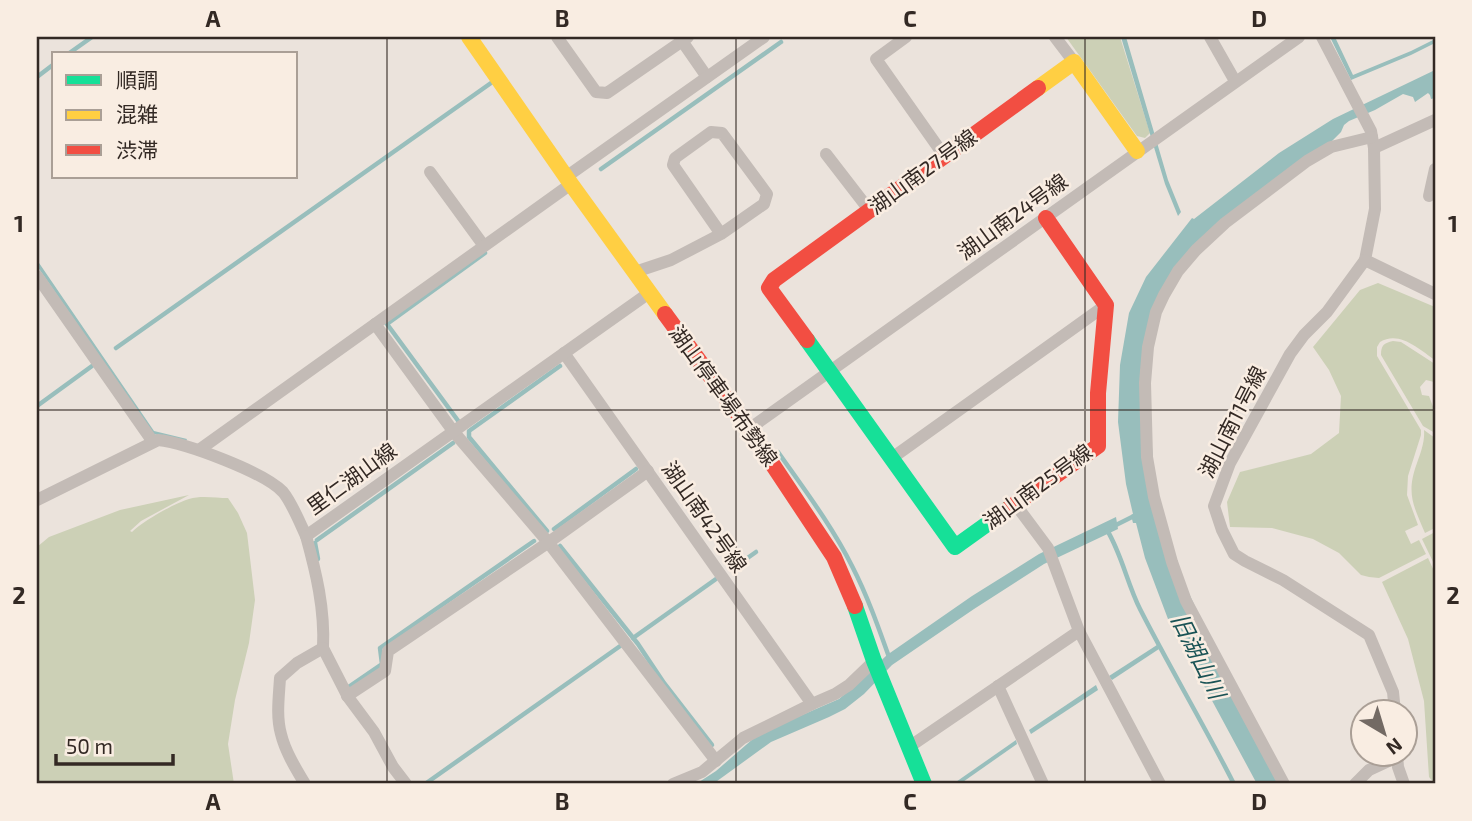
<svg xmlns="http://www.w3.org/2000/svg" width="1472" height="821" font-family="'Exo 2','Noto Sans JP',sans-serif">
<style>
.green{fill:#ccd0b6}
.water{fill:#98bebc}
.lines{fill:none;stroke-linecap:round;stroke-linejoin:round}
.stream{stroke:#98bebc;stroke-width:4.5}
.street{stroke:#c3bbb6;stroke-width:12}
.fast{stroke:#16e098;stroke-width:16}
.slow{stroke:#ffcf43;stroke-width:16}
.jam{stroke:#f24e42;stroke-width:16}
.grid{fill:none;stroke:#332924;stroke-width:2;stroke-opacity:0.55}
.labels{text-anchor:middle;stroke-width:5;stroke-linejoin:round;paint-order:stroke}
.street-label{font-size:21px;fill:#332924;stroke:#f9ede2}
.water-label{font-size:23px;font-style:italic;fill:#1a5355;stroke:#f9ede2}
.neatline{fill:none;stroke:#332924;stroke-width:2.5}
.grid-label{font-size:23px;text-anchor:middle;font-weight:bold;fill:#332924}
</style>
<rect width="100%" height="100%" fill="#ebe3dc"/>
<g class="green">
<polygon points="1066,37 1120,37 1150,133 1145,138 1137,136"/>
<path d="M1378 283 1435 307V360C1419 349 1399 330 1380 342L1377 347V356L1421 430V435L1408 476 1407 495 1418 525 1405 531 1411 544 1419 540 1426 554 1379 578 1369 577 1361 575 1339 553 1313 539 1272 528 1230 527 1227 502 1240 472 1311 454 1339 433 1341 396 1329 370 1313 347 1360 290Z"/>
<path d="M1393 341 1401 342 1435 364V385L1434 382 1426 380 1420 387 1422 395 1429 396 1435 412V433L1423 426 1381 355C1381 345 1384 343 1393 341Z"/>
<path d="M1424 430 1435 438V528L1425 533C1413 505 1406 493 1417 463 1421 452 1425 441 1424 430Z"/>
<path d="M189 495 141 521 130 531 132 532C143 521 175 503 189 499 201 495 216 498 228 498L238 513 247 533 255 600 249 643 235 700 228 744 234 784H37V547L49 537 120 510Z"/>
<polygon points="1435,532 1435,566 1422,539"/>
<polygon points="1428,558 1435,573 1435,784 1429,777 1424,701 1408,639 1382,582"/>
</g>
<g class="water">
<polygon points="1121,37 1126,37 1168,180 1181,212 1178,216 1165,184"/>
<polygon points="1330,37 1335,37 1353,75 1411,51 1435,39 1435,43 1411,55 1351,80"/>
<polygon points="1435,70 1435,98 1431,99 1430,95 1428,93 1415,102 1413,97 1403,94 1375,110 1349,121 1344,125 1341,132 1331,142 1195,246 1145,337 1157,525 1278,784 1257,784 1168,619 1145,558 1136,523 1133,523 1131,515 1133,514 1126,484 1118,422 1120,365 1129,313 1146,277 1192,218 1194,219 1279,153 1333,119"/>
<polygon points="37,260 154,431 187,439 186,441 153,434 37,266"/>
<polygon points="1116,517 1118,529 1044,564 974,609 892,665 864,694 845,709 829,717 771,742 713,784 696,784 716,771 754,738 786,722 839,699 853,687 887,655 972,596 1039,554"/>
<polygon points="1157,645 1159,649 1112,680 1109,676"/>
<polygon points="1096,685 1098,690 1031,734 1029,730"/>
<polygon points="1016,740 1017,744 960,784 953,784"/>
</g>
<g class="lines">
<g class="stream">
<polyline points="68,54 92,37"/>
<polyline points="37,77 54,64"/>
<polyline points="601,169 781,42"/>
<polyline points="116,348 491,83"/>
<polyline points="37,406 92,366"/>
<polyline points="459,422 387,324 485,253"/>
<path d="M778 452C804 489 832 526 852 566 867 595 878 626 889 657"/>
<polyline points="1112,527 1136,515"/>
<polyline points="554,529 636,469"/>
<path d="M1107 530C1122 555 1127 583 1140 609 1170 668 1204 725 1234 784"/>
<polyline points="547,531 469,437 469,431 560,366"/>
<polyline points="317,540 453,443"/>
<polyline points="315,543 318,559"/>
<polyline points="560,546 638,644 664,683 712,745"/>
<polyline points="732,569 756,552"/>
<polyline points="633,638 716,579"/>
<polyline points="347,688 382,664 380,648 534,541"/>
<polyline points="425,784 623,644"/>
</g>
<g class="street">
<polyline points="557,37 596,92 607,93 688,37"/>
<polyline points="906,37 876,59 945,157"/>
<polyline points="1055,37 1074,62"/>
<polyline points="1210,37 1235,81"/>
<polyline points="1322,37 1371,131 1374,148 1375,209 1365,260 1435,294"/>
<polyline points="682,41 707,77"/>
<polyline points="1374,148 1435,120"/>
<polyline points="826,154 870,211"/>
<polyline points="430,172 484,246"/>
<polyline points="566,177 764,37"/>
<polyline points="1429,196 1435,169"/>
<polyline points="1365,260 1327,312 1304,335 1290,354 1230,463 1214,506 1222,530 1234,554 1245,561 1283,580 1369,635 1393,692 1395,712"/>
<polyline points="635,272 671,260 721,234 764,204 767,194 722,133 711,132 675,158 673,165 721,234"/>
<polyline points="37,276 153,442"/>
<polyline points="375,324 453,431 548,542 716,761"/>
<polyline points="564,353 812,704"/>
<polyline points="749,429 1299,37"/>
<polyline points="199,450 571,184"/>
<polyline points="892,458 1106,305"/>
<path d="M37 500 158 440C186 443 264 472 283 492 292 503 300 523 306 536L649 293"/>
<path d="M306 536C316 572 325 609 323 648"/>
<polyline points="1079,631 1160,784"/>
<polyline points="323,648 348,697 374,732 393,767 406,784"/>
<polyline points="998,686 1043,784"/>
<polyline points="347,696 385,671 388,651 549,542 648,471"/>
<polyline points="909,747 1079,631 1048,548 1016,505"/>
<polyline points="1397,754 1398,767 1404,784"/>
<path d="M305 784C296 769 285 751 281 734 276 716 279 696 280 678L297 663 323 648"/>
<polyline points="673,784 702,772 743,738 812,704 835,694 849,685 874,661"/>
<polyline points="1284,784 1186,601 1172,562 1154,497 1147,457 1145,383 1148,347 1156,312 1164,295 1178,271 1196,250 1225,223 1307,161 1331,147 1372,137"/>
<polyline points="1355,784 1369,770 1397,757"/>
</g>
<g class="fast">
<polyline points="807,340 955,547 1008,509"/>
<polyline points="855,606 874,661 924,784"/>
</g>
<g class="slow">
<polyline points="469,37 571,184 665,314"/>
<polyline points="1038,88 1074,62 1137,151"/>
</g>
<g class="jam">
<polyline points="665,314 749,429 834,557 855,606"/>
<polyline points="807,340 769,288 774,280 1038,88"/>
<polyline points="1008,509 1098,446 1098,393 1106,305 1046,218"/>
</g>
</g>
<path class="grid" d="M387 37V784M736 37V784M1085 37V784M37 410H1435"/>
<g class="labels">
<g class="street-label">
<text transform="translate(923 172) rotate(-36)" y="7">湖山南27号線</text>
<text transform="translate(1013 217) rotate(-36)" y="7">湖山南24号線</text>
<text transform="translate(723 396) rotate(54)" y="7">湖山停車場布勢線</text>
<text transform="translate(1233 422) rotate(-63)" y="7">湖山南11号線</text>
<text transform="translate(352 479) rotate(-36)" y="7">里仁湖山線</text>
<text transform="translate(1038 487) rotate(-36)" y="7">湖山南25号線</text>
<text transform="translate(704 517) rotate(55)" y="7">湖山南42号線</text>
</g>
<g class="water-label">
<text transform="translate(1198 656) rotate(64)" y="8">旧湖山川</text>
</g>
</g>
<rect width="1472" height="821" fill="none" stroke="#f9ede2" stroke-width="77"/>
<rect x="52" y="52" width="245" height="126" fill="#f9ede2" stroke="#aa9f96" stroke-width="2"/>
<rect x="66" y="75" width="35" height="10" fill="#16e098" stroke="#aa9f96" stroke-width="2"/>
<text x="116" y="88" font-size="21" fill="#332924">順調</text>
<rect x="66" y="110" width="35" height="10" fill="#ffcf43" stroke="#aa9f96" stroke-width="2"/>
<text x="116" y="122" font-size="21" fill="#332924">混雑</text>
<rect x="66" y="145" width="35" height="10" fill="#f24e42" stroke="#aa9f96" stroke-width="2"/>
<text x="116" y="158" font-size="21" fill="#332924">渋滞</text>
<g transform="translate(1384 733) rotate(142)"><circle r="33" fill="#f9ede2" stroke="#aa9f96" stroke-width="2"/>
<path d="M0-5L12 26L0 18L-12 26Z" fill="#736a64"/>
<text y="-10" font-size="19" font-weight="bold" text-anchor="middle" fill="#332924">N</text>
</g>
<path d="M56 754v10h117v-10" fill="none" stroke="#332924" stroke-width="3.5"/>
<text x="66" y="754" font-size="21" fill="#332924" stroke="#f9ede2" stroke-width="5" paint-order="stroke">50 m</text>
<rect x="38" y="38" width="1396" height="744" class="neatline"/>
<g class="grid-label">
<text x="213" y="27">A</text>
<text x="562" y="27">B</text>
<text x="910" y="27">C</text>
<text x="1259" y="27">D</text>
<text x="19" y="232">1</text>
<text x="1453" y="232">1</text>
<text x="19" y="604">2</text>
<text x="1453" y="604">2</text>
<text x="213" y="810">A</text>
<text x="562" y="810">B</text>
<text x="910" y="810">C</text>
<text x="1259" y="810">D</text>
</g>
</svg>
